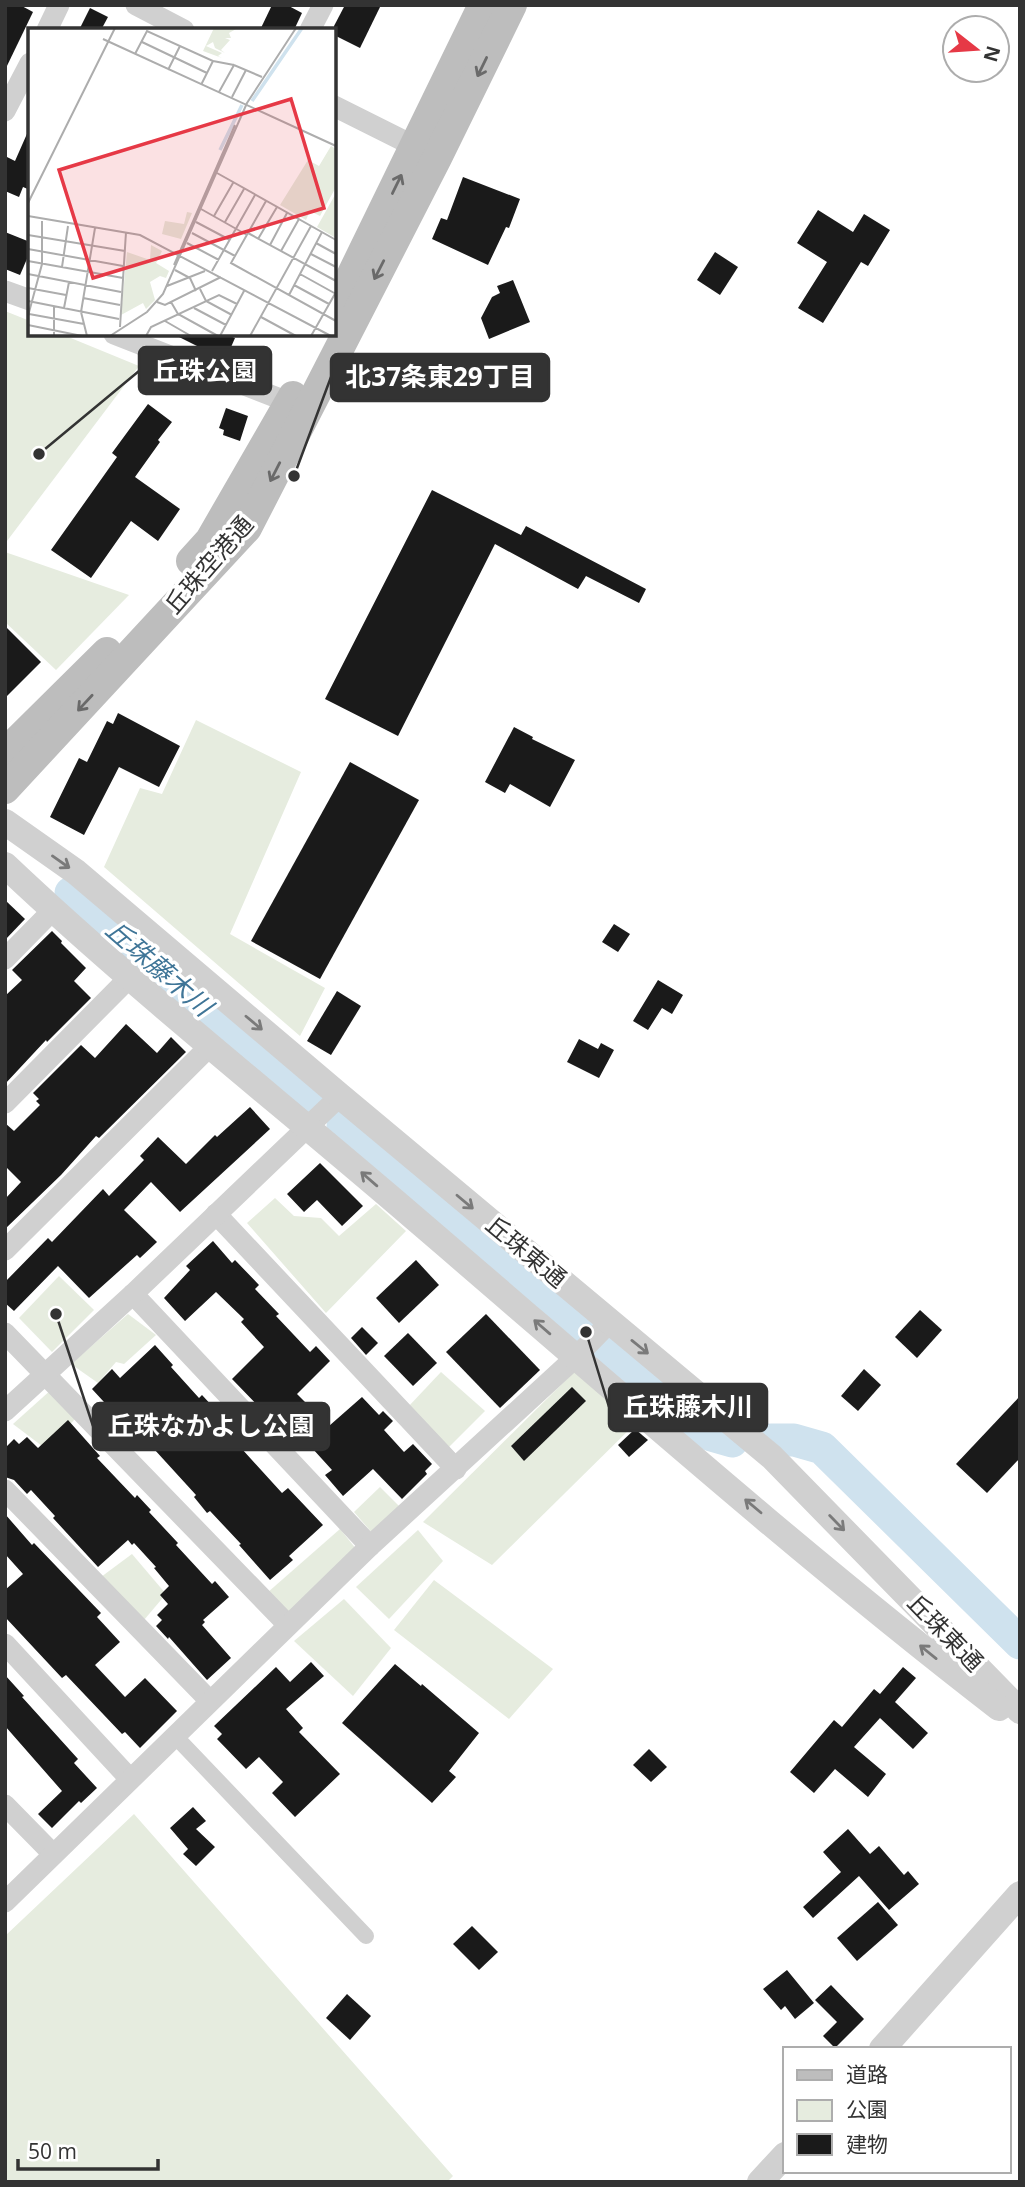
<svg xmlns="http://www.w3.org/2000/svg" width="1025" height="2187" font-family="'Open Sans','Noto Sans JP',sans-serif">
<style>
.green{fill:#e6ecdf}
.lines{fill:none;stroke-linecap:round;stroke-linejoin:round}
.river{stroke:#cfe2ee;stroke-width:33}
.building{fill:#1a1a1a}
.pedestrian{stroke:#d0d0d0;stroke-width:16}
.minor{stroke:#d0d0d0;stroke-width:21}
.tertiary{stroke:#d0d0d0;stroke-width:26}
.secondary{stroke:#bdbdbd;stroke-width:30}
.oneway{stroke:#6a6a6a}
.oneway2{stroke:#7a7a7a}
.labels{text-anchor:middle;stroke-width:7;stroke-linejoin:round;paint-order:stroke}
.street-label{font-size:24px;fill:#333;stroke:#fff}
.water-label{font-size:26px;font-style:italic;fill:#3f7597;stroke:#fff}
.inset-river{fill:none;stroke:#cfe2ee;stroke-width:3.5}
.inset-road{fill:none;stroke:#adadad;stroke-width:2}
.view{fill:#e63946;fill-opacity:0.15;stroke:#e63946;stroke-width:3.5}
.inset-edge{fill:none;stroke:#333;stroke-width:3.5}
.leader{fill:none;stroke:#333;stroke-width:2.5}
.callout-dot{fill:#333;stroke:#fff;stroke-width:2.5}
.callout{fill:#333;stroke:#333;stroke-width:2.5}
.callout-label{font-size:26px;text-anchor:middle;font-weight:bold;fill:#fff}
</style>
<rect width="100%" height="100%" fill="#fff"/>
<g class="green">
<polygon points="5,311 30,321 30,334 61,334 139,366 7,541 5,549"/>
<polygon points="5,552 129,595 56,670 5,622"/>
<polygon points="196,720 301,772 230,934 325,988 300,1036 104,867 140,788 162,794"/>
<polygon points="275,1198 294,1216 321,1218 339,1236 376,1204 406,1231 326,1313 247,1223"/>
<polygon points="59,1276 94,1310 52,1352 19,1318"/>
<polygon points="128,1314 156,1335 124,1364 116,1362 98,1383 71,1364"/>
<polygon points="578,1368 636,1423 492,1565 423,1522"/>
<polygon points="441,1372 485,1411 447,1449 408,1407"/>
<polygon points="52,1389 77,1417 46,1449 13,1424"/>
<polygon points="380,1487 401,1508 374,1535 354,1512"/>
<polygon points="340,1529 357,1550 288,1613 267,1593"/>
<polygon points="418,1530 443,1561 389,1619 356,1587"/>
<polygon points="132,1554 166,1594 144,1620 101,1577"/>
<polygon points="434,1580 553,1669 509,1719 394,1630"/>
<polygon points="344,1599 391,1648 353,1696 294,1641"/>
<polygon points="134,1814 453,2176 447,2182 5,2182 5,2059 7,2057 5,2055 5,1936"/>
</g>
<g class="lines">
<g class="river">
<polyline points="71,893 310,1098"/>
<polyline points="343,1126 586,1332"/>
<polyline points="610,1352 711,1435 732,1441"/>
<polyline points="771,1440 794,1440 822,1448 1020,1643"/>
</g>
</g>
<g class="building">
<polygon points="5,5 20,5 33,12 5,70"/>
<polygon points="272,5 287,5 302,13 294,30 260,30"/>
<polygon points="345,5 381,5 360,48 334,35 334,26"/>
<polygon points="90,8 108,17 101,30 79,30"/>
<polygon points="30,127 30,190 23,187 19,197 5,191 5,156 15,161"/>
<polygon points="463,177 520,199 509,228 506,227 488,265 432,239 441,218 447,220"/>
<polygon points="818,210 853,232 864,214 890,230 868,266 861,262 823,323 798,308 827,262 797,243"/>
<polygon points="5,232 30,242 30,252 20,275 5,269"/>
<polygon points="715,252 738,267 720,295 697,280"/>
<polygon points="513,280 530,322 489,339 481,318 492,297 500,293 497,286"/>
<polygon points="173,334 226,334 235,338 228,354 224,352 221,358"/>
<polygon points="148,404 172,422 158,440 160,442 135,477 180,509 158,541 131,521 91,578 51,550 117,457 112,453"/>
<polygon points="226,408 248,416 240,441 223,435 224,430 219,428"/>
<polygon points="432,490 521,535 526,526 646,589 639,603 586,576 578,589 495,544 398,736 325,699"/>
<polygon points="5,626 41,662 5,698"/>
<polygon points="118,713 180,746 159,787 119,767 84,835 50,817 79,758 87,762 107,721 113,724"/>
<polygon points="514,727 533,737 532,739 575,760 550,807 510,784 505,793 485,782"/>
<polygon points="350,762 419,800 320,979 251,941"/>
<polygon points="5,900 25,919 5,940"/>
<polygon points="614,924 630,934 618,952 602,942"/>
<polygon points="52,931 62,941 61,943 86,968 74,981 91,998 47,1042 46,1040 5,1084 5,996 22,980 12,970"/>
<polygon points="658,980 683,995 672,1014 662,1008 648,1030 633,1021"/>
<polygon points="337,991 361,1006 331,1055 307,1041"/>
<polygon points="126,1024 157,1053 171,1037 186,1052 99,1138 96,1136 61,1175 5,1229 5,1199 21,1182 5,1166 5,1123 14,1131 40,1105 36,1101 39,1099 33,1093 81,1045 95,1058"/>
<polygon points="579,1039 598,1049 601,1043 614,1050 599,1078 567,1062"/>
<polygon points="250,1107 270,1129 180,1212 151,1182 124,1210 157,1242 140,1258 137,1255 89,1298 58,1266 14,1311 5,1303 5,1282 48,1238 52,1242 103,1189 109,1196 144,1160 140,1156 158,1137 186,1164 215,1135 217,1137"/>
<polygon points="320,1163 363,1206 342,1226 317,1200 304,1212 287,1194"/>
<polygon points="213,1241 232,1263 235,1260 259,1285 255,1289 279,1314 276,1316 310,1352 316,1346 330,1361 297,1394 329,1426 362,1397 379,1415 383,1411 393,1421 384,1430 404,1452 413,1444 432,1464 425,1471 427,1474 402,1499 373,1469 343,1496 325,1475 332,1470 312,1448 313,1447 273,1406 265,1413 232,1379 264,1347 241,1322 244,1319 216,1292 185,1321 164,1298 190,1270 186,1266"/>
<polygon points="416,1260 439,1285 399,1323 376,1298"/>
<polygon points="920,1310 942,1330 917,1358 895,1337"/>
<polygon points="486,1314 540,1370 500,1408 446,1352"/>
<polygon points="362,1327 378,1343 366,1355 351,1338"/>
<polygon points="408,1333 437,1363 413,1386 384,1356"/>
<polygon points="155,1345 173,1365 171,1367 199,1398 202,1395 215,1409 236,1435 232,1438 282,1493 288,1488 323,1525 289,1556 293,1560 270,1580 239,1545 241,1544 210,1511 207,1513 194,1497 196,1495 154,1449 151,1451 129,1425 127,1427 92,1389 112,1369 120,1378"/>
<polygon points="864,1369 881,1385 858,1411 841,1396"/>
<polygon points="572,1387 586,1401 524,1461 511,1446"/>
<polygon points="1020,1396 1020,1458 987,1493 956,1464"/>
<polygon points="68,1420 100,1456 97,1458 135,1498 137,1495 151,1510 149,1512 178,1543 176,1545 212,1584 215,1581 229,1597 203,1620 205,1622 202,1625 231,1658 207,1680 169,1637 168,1639 156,1626 162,1620 157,1615 168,1604 160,1595 169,1586 154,1568 156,1567 134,1543 132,1545 128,1540 98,1567 53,1518 55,1516 31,1490 27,1494 14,1480 5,1477 5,1448 14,1439 19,1444 27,1437 38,1448"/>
<polygon points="635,1429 648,1440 629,1457 618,1445"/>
<polygon points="5,1514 32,1545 34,1543 101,1613 97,1617 120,1642 95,1665 125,1697 145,1678 177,1711 140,1748 125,1732 122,1734 66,1675 62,1678 5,1617 5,1590 23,1574 5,1554"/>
<polygon points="311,1662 324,1676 286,1709 303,1728 299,1732 340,1774 295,1817 272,1793 283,1782 259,1757 246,1769 217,1739 222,1734 214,1726 276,1667 290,1682"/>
<polygon points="395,1664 421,1686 422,1684 479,1733 449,1771 456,1777 432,1803 342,1723"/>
<polygon points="903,1667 916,1678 895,1702 928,1733 913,1749 880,1718 854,1747 886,1774 868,1797 835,1769 814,1793 790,1772 834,1720 842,1727 874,1689 880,1694"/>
<polygon points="5,1675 24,1696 22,1697 78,1759 74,1763 97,1788 81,1803 79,1801 52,1828 38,1814 62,1791 5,1726"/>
<polygon points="649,1749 667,1767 651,1782 633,1765"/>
<polygon points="193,1807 206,1821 196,1829 215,1847 196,1866 183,1854 188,1849 170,1828"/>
<polygon points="848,1829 870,1854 879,1846 904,1875 908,1871 919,1884 889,1910 859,1876 813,1918 803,1907 841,1872 823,1852"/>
<polygon points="878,1902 898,1925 857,1961 837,1938"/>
<polygon points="472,1926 498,1952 479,1970 453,1944"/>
<polygon points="787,1970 814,2003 795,2019 785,2006 781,2010 763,1989"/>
<polygon points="831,1985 864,2019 835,2048 823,2036 837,2022 815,2000"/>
<polygon points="347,1994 371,2016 350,2040 326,2018"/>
</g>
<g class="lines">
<polyline class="pedestrian" points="174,1735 366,1936"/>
<g class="minor">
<polyline points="136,5 184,30"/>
<polyline points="47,30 59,5"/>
<polyline points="310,30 323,5"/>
<polyline points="334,106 426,152"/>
<polyline points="5,111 30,63"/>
<polyline points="5,291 30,300"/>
<polyline points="114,334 301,407"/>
<polyline points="5,959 53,910"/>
<polyline points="5,1103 129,978"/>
<polyline points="216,1214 456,1469"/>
<polyline points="5,1250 211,1045"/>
<polyline points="133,1294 370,1546"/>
<polyline points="5,1333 288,1625"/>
<polyline points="5,1411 133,1294 340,1096"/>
<polyline points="5,1490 210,1701"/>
<polyline points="5,1644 130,1779"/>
<polyline points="5,1805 53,1854"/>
<polyline points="5,1902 370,1546 576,1357 610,1322"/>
</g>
<g class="tertiary">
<polyline points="5,822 76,872 340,1096 772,1457 1020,1711"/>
<path d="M5 865C135 988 276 1099 412 1216 606 1382 797 1552 999 1708"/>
<polyline points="882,2049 1020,1894"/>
<polyline points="760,2182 785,2155"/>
</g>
<g class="secondary">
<polyline points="334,311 483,5"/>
<polyline points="191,561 210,540 293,396"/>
<polyline points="5,753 107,652"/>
<polyline points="5,789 247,528 437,158 512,5"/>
</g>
</g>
<defs><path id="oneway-shaft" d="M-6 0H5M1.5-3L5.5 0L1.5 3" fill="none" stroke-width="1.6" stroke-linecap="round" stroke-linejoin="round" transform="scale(1.75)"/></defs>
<g class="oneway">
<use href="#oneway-shaft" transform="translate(482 67) rotate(116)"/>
<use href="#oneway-shaft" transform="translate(397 184) rotate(-64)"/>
<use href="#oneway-shaft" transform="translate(379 270) rotate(117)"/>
<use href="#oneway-shaft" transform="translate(275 472) rotate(117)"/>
<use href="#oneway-shaft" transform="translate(85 703) rotate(133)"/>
</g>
<g class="oneway2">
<use href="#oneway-shaft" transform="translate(61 862) rotate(35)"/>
<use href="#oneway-shaft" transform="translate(254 1023) rotate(40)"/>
<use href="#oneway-shaft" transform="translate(369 1179) rotate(-139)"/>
<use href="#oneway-shaft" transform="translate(465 1202) rotate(40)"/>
<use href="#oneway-shaft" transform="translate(542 1327) rotate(-139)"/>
<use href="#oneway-shaft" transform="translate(640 1347) rotate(39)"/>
<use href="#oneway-shaft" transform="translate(753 1506) rotate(-140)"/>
<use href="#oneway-shaft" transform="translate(837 1523) rotate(46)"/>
<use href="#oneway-shaft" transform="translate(928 1652) rotate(-141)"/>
</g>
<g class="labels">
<g class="street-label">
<text transform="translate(209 565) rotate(-49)" y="8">丘珠空港通</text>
<text transform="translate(526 1252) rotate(40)" y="8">丘珠東通</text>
<text transform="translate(945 1633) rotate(46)" y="8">丘珠東通</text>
</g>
<g class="water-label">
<text transform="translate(159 968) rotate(41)" y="9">丘珠藤木川</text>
</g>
</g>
<g transform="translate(28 28)">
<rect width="308" height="308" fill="#fff"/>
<path d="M186 0 208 1 201 5 203 10H197L202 12 193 22 197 25 187 20 185 14 178 18 194 25 190 28 194 30 175 23ZM303 118 308 121V159L292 188 282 183 278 192 252 177 280 132 291 138ZM308 165V210L289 199ZM159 184 164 185 153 211 134 206 137 193 156 196ZM123 217 134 223 128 235 141 243 138 250 132 248 122 254 127 272 118 281 115 275 93 287 99 224 122 232Z" fill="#e6ecdf"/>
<path class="inset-river" d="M224 73 274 0M192 122 214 77"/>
<path class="inset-road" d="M75 11 308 118M114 14 179 45M107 26 119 3 185 33 173 57M185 33 206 37M140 42 152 18M191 64 206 37 234 49M204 69 218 42M189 145 308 212M238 173 203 235 308 293M0 175 87 0M173 181 219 207M0 188 112 207 303 308M186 188 205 155M168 194 202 212M197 194 216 161M164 205 207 228M220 205 308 253M0 207 97 223M230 211 249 179M159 215 191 232M288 215 308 226M242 217 259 185M0 221 95 238M253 223 271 191M283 226 308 239M0 233 95 250M146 237 207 97M34 239 40 198M147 242 162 250 168 263M184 243 227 167M0 246 93 264M272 246 308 266M266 257 301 276M139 258 177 243M0 260 38 267M172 261 178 273 204 287M261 267 294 204M55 270 92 277M0 273 91 291M129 274 137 277 193 249M143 274 150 286 190 308M26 279V308M36 280 41 254M166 280 198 297M1 286 56 296M0 288 14 236V193M233 289 268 308M137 293 163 308M0 297 54 308M92 299 98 204M59 308 53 284 67 200M82 308 119 284 135 266 219 75 268 0M118 308 123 299 191 267 209 276M192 308 216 263M222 308 283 198M283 308 308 264"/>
<path class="view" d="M263 71 296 180 65 250 31 142Z"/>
<rect width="308" height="308" class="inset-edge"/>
</g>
<path class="leader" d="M39 454L139 371M294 476L331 377M586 1332L609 1407M56 1314L93 1426"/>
<g class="callout-dot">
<circle cx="39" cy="454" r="7"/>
<circle cx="294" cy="476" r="7"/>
<circle cx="586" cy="1332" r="7"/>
<circle cx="56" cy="1314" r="7"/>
</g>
<g class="callout">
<rect x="139" y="347" width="132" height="47" rx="7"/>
<rect x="331" y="354" width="218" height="47" rx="7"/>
<rect x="609" y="1384" width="158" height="47" rx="7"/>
<rect x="93" y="1403" width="236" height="47" rx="7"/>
</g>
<g class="callout-label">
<text x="205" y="380">丘珠公園</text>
<text x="440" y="386">北37条東29丁目</text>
<text x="688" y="1416">丘珠藤木川</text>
<text x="211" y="1435">丘珠なかよし公園</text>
</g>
<rect width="1025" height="2187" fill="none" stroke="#333333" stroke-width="14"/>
<rect x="783" y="2047" width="228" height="126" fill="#ffffff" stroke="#adadad" stroke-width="2"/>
<rect x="797" y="2070" width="35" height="10" fill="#bdbdbd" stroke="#adadad" stroke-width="2"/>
<text x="846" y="2082" font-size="21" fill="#333333">道路</text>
<rect x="797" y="2100" width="35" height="21" fill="#e6ecdf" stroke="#adadad" stroke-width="2"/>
<text x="846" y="2117" font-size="21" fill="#333333">公園</text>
<rect x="797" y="2134" width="35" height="21" fill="#1a1a1a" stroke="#adadad" stroke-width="2"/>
<text x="846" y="2152" font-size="21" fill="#333333">建物</text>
<g transform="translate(976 49) rotate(107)"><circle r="33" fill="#ffffff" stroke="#adadad" stroke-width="2"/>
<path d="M0-5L12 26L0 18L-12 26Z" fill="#e63946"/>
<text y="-10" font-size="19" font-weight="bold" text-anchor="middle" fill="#333333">N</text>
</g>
<path d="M18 2159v10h140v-10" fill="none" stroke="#333333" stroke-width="3.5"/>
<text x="28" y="2159" font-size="21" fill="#333333" stroke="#ffffff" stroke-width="5" paint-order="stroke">50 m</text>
</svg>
